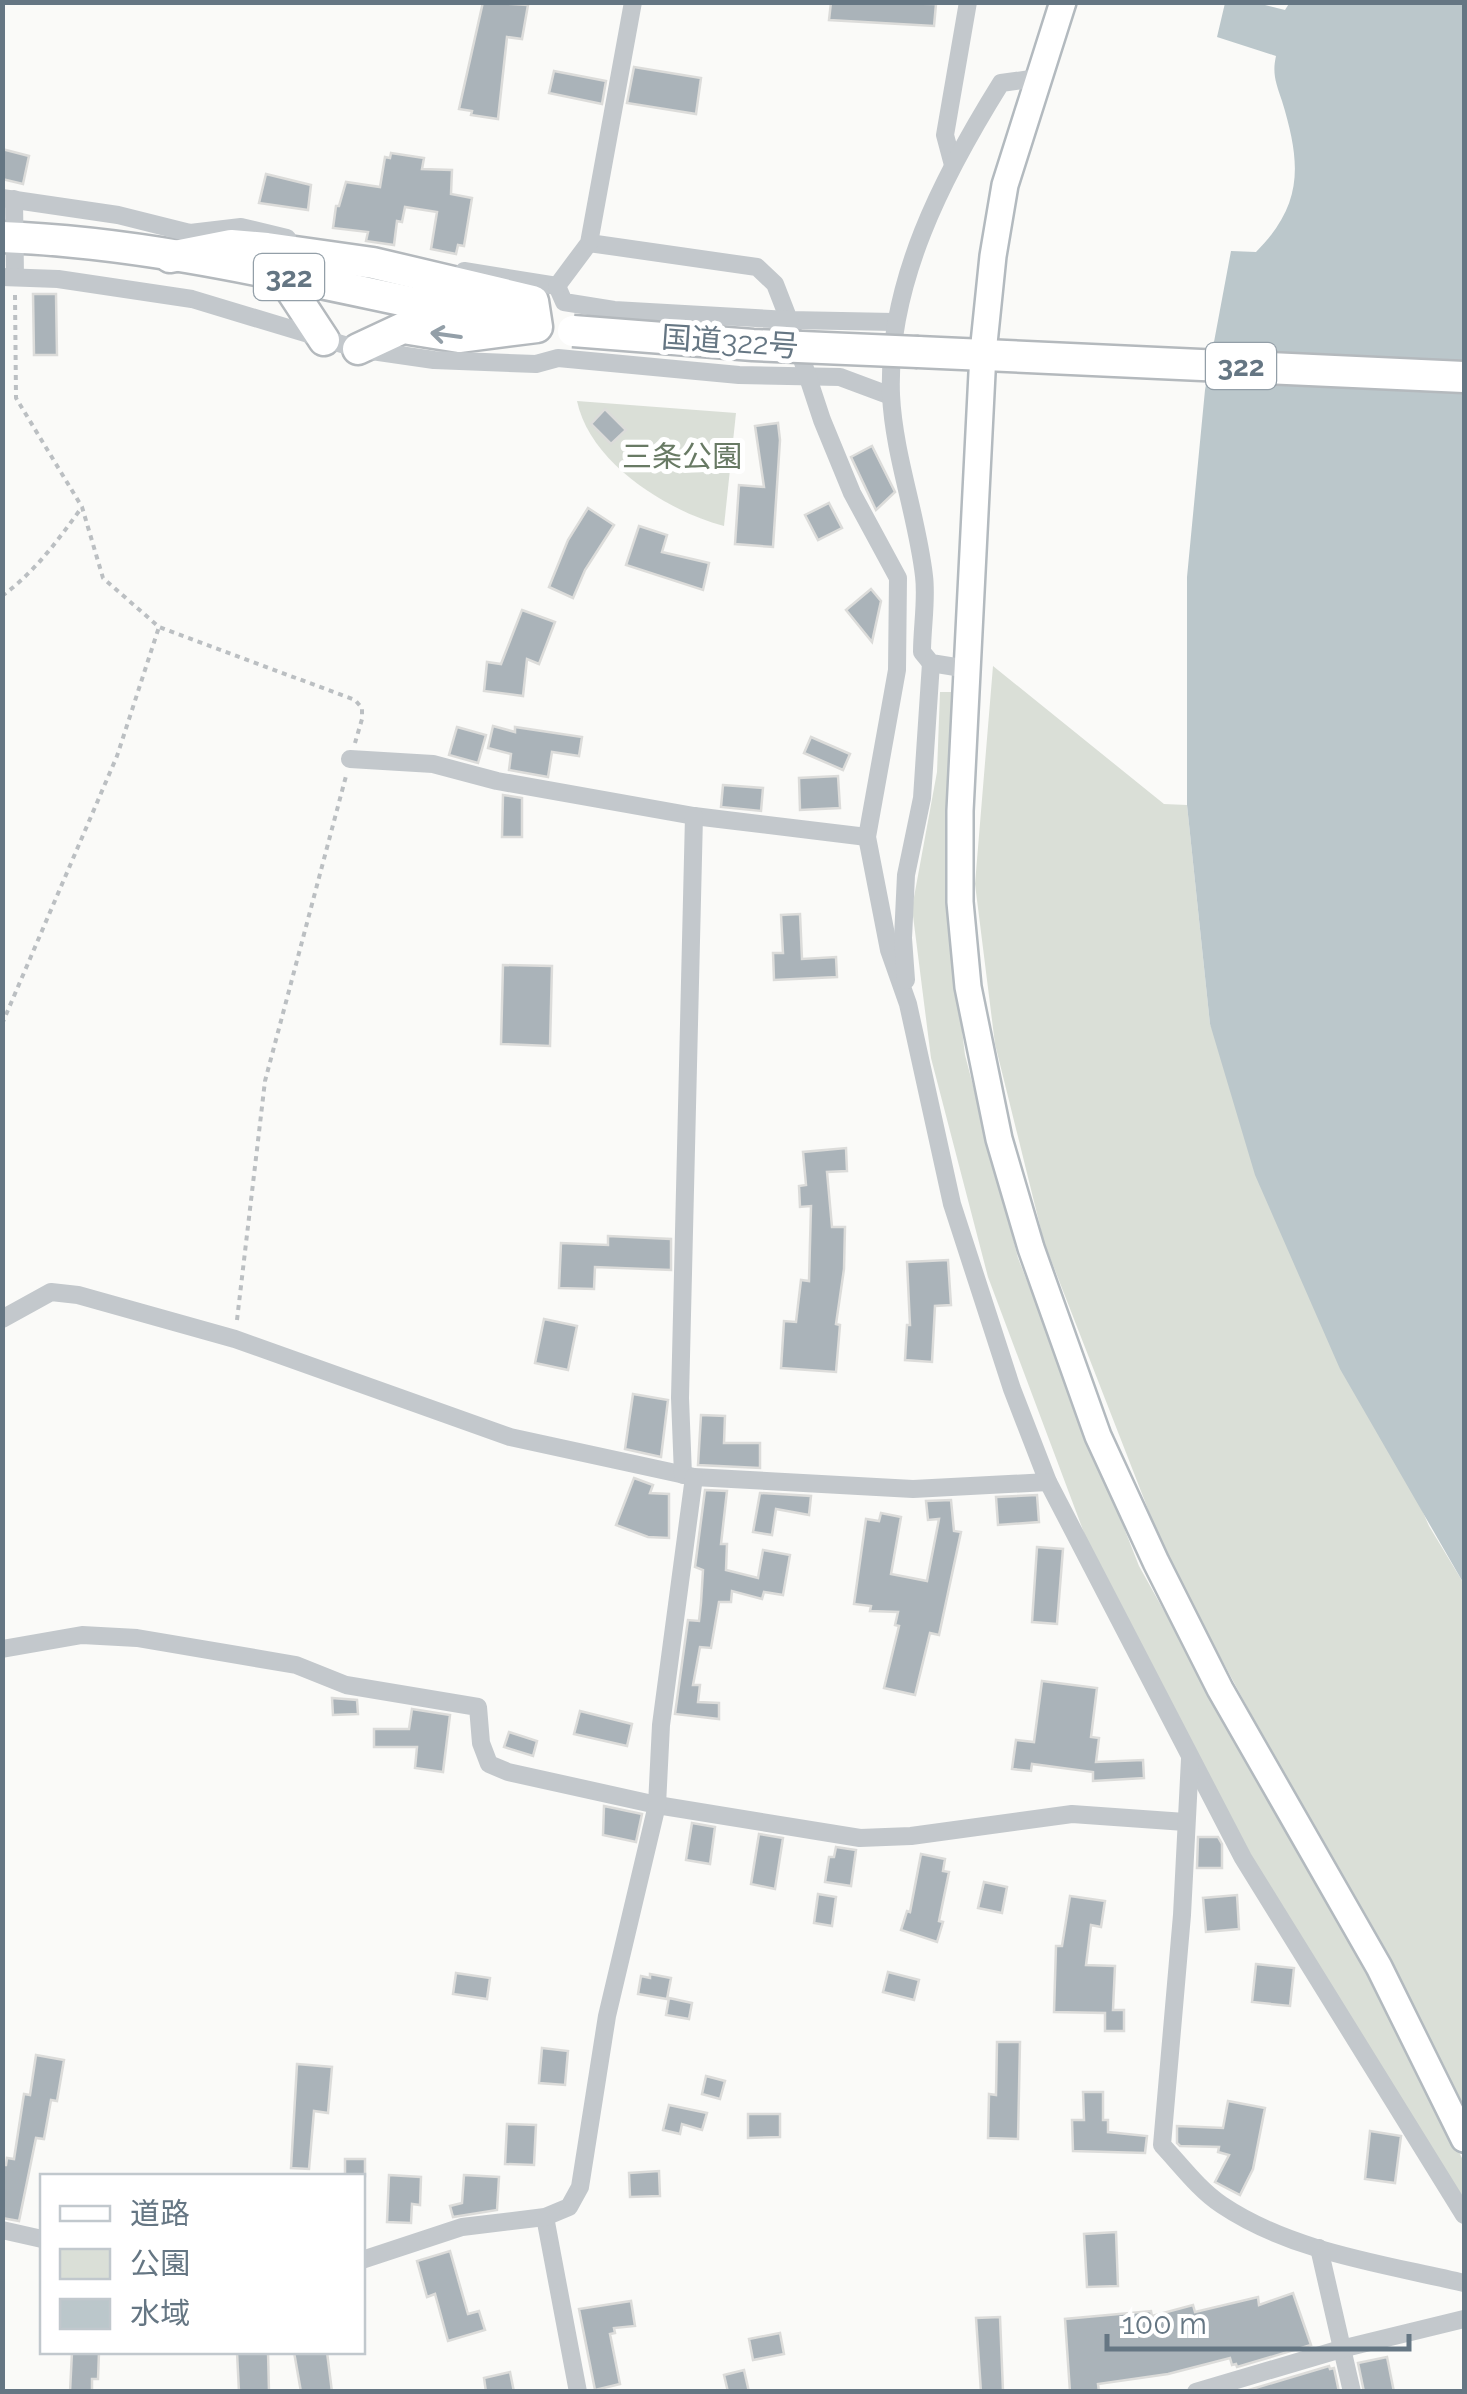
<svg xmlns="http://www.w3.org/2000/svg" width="1467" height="2394" font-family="Raleway,'Noto Sans JP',sans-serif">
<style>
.green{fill:#dadfd7}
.water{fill:#bbc7cb}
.building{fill:#aab3b9;stroke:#dcdcda;stroke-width:2.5}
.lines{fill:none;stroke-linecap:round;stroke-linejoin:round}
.secondary-casing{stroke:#b3babf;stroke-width:30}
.highway-casing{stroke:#b4b9bd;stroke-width:35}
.path{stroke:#bbbfc2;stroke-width:4;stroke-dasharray:5 5;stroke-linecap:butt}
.street{stroke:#c3c8cc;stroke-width:18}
.secondary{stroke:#fff;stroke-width:25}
.highway{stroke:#fff;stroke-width:30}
.highway-bridge-casing{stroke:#b4b9bd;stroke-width:35;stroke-linecap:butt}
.highway-bridge{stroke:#fff;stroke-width:30}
.oneway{stroke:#939fa8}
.labels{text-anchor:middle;stroke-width:10;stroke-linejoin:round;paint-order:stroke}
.shield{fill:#fff;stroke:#939fa8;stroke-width:2.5}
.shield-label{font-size:28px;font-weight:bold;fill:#657683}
.street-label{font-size:30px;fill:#657683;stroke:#fff}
.park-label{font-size:30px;fill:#687a64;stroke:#fff}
</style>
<rect width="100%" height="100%" fill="#fafaf8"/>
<g class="green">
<path d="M577 401 736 413 724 526C667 511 590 463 577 401Z"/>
<polygon points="993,666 1164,804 1187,805 1210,1024 1429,1526 1464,1584 1464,2110 1167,1558 1044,1242 995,1044 975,884"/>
<polygon points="940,692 952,692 946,898 965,1055 1018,1258 1139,1566 1382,2002 1464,2162 1464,2199 1268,1889 1101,1578 988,1277 931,1058 912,908 937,772"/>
</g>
<path class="water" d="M1290 2 1464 3V1584L1340 1369 1255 1175 1210 1024 1187 805V577L1205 390 1231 251 1256 252C1304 204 1301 163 1282 101 1276 83 1272 74 1276 56L1217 37 1225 3H1257L1285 10Z"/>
<g class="building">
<polygon points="483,2 528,5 522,39 507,37 498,119 471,115 472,111 459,109"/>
<polygon points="831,2 936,4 934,26 829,20"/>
<polygon points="634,67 701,78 696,114 627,103"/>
<polygon points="554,71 606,81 602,104 549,93"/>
<polygon points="2,149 29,156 23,184 2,179"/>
<polygon points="391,153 424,158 422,169 452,170 451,194 472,198 464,246 458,245 456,254 431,249 437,212 405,207 402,222 397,221 394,245 366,241 368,232 333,228 336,206 339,206 346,182 380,187 385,157 390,158"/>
<polygon points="266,174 311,185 308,210 259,203"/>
<polygon points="33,294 56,294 57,355 34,355"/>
<polygon points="605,409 626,430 611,444 591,424"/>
<polygon points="778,423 780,440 773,547 735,544 739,485 764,487 755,426"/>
<polygon points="872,446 895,492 876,510 851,457"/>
<polygon points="829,503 842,528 818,540 805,515"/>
<polygon points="588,508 614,525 585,570 573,598 549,587 568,540"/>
<polygon points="639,526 667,535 662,552 709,563 703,590 626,565"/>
<polygon points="871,589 881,601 872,642 846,610"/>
<polygon points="522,610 555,622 539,664 527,659 523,696 484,691 487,662 501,664"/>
<polygon points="493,726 515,732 515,727 582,737 579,756 552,752 548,777 509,770 511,754 488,748"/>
<polygon points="457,727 486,735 478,763 449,755"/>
<polygon points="811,737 850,754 843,770 804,753"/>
<polygon points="838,776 840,808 800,810 799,778"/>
<polygon points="723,785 763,788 761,811 721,807"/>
<polygon points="503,795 522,798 522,837 502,837"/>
<polygon points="800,914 802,959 836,957 837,977 774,980 773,953 783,953 781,915"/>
<polygon points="503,965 552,966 550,1046 501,1044"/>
<polygon points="846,1148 847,1171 827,1172 832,1227 845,1227 844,1269 836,1324 840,1325 836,1372 781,1368 784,1321 796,1322 801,1280 809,1281 811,1206 800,1207 799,1186 806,1185 803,1152"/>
<polygon points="608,1236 671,1239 671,1270 595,1267 594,1289 559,1288 561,1243 608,1245"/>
<polygon points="948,1260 951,1305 935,1306 932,1362 905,1360 907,1325 910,1325 907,1262"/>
<polygon points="544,1319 577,1326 568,1370 535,1363"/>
<polygon points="633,1394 668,1400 661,1457 625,1449"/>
<polygon points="701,1415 725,1416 724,1443 760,1443 760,1468 698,1465"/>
<polygon points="634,1478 653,1485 650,1493 669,1494 669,1538 648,1537 616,1525"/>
<polygon points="705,1490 727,1491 721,1544 727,1544 726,1570 758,1578 763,1550 790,1555 783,1595 764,1592 762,1599 732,1591 731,1602 719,1602 711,1648 700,1647 693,1685 700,1685 698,1702 719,1703 719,1719 675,1714 688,1620 699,1621 701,1603 703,1570 695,1567"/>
<polygon points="760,1493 811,1496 809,1515 776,1509 772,1535 753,1532"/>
<polygon points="1037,1495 1039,1522 998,1525 996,1497"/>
<polygon points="951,1500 954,1531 961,1532 939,1635 930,1633 915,1695 884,1688 899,1626 895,1625 898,1612 870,1611 871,1606 854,1604 866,1519 879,1521 881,1513 901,1517 891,1574 927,1581 939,1519 928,1520 926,1501"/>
<polygon points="1037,1547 1063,1549 1057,1624 1032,1622"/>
<polygon points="1042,1681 1097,1688 1091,1737 1099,1738 1096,1762 1143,1760 1144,1778 1093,1781 1093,1772 1032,1764 1031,1771 1012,1769 1016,1740 1034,1742"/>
<polygon points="332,1698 357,1700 358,1714 333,1715"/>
<polygon points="412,1709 450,1715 443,1772 415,1768 417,1747 374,1747 374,1729 409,1729"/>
<polygon points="580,1711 632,1724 627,1746 574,1734"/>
<polygon points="509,1732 537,1741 533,1756 504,1747"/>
<polygon points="604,1806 642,1814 636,1842 603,1835"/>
<polygon points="692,1823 715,1827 710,1864 686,1860"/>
<polygon points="759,1834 783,1838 775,1889 751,1884"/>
<polygon points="1198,1837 1218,1837 1222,1844 1222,1868 1197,1868"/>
<polygon points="836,1847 856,1850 851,1886 825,1882 829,1857 834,1857"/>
<polygon points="921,1854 945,1859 943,1871 949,1872 939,1921 943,1922 937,1942 901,1930 907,1911 910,1912"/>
<polygon points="984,1882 1007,1887 1002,1913 978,1908"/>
<polygon points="818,1894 836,1897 832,1926 814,1923"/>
<polygon points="1237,1895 1239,1929 1206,1932 1203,1898"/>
<polygon points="1070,1896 1105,1901 1101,1927 1091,1925 1086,1965 1115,1966 1113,2010 1124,2010 1124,2031 1105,2031 1105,2013 1054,2012 1056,1946 1062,1946"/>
<polygon points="1256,1964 1294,1968 1290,2006 1252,2002"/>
<polygon points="888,1972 919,1980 914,2000 883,1992"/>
<polygon points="456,1973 490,1978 487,1999 453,1994"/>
<polygon points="650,1974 671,1978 667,1999 638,1994 641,1976 650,1978"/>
<polygon points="669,1998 692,2003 689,2019 666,2015"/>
<polygon points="997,2042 1020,2042 1018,2139 988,2138 989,2094 996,2095"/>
<polygon points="542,2048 568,2051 565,2085 539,2083"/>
<polygon points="36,2055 64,2060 57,2101 51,2100 44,2139 36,2138 19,2221 2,2218 2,2165 6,2165 7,2158 14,2159 24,2094 30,2095"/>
<polygon points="297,2064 332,2067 328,2113 314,2111 309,2169 291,2168"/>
<polygon points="706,2076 725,2081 720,2099 702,2094"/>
<polygon points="1083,2092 1103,2092 1103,2120 1108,2120 1108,2132 1147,2136 1145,2153 1073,2151 1072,2120 1084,2120"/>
<polygon points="1228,2101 1265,2108 1253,2169 1240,2195 1215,2182 1229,2155 1218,2152 1219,2147 1180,2146 1177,2143 1177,2126 1223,2128"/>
<polygon points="669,2105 707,2113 702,2130 682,2124 680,2134 663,2130"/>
<polygon points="748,2114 780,2114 780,2137 748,2138"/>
<polygon points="507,2124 536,2125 534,2165 505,2164"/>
<polygon points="1370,2131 1401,2136 1395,2183 1365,2179"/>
<rect x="345" y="2159" width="20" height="17"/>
<polygon points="659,2171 660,2196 630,2197 629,2173"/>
<polygon points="389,2175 421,2177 420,2205 412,2204 411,2223 387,2222"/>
<polygon points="464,2175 499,2177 497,2210 453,2217 450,2206 462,2203"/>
<polygon points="1116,2232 1118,2286 1087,2287 1084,2234"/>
<polygon points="450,2251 468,2314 479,2311 485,2330 448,2341 435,2294 427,2297 417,2261"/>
<polygon points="1293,2293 1311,2345 1237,2367 1236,2364 1232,2365 1230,2358 1168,2374 1098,2384 1099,2392 1070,2392 1065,2319 1151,2311 1152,2316 1193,2305 1195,2312 1258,2297 1259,2305"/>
<polygon points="631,2301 635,2326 614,2328 615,2333 610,2334 620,2384 595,2390 579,2309"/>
<polygon points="1000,2317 1003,2391 981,2392 976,2318"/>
<polygon points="780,2333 784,2354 753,2360 749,2339"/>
<polygon points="72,2352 99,2352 98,2379 92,2379 92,2392 70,2392"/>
<polygon points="237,2352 268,2352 269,2392 239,2392"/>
<polygon points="294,2352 327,2352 332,2392 301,2392"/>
<polygon points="1387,2357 1394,2392 1364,2392 1358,2363"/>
<polygon points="1329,2366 1330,2369 1334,2368 1339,2392 1242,2392"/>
<polygon points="744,2370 749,2392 728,2392 724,2375"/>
<polygon points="510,2372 514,2392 486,2392 484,2378"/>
</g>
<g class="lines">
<defs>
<polyline id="secondary" points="1063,2 1005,185 993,256 983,353 960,811 960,902 968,987 999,1139 1031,1248 1098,1436 1156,1562 1220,1689 1379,1967 1464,2139"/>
<g id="highway">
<path d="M2 237C172 243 344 291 510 322"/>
<polyline points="170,257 231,245 267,248 373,263 533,301 537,327 459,337 403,328 358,349"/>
<polyline points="282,276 324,340"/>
<polyline points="918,352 1464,377"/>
</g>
</defs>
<use href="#secondary" class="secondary-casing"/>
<use href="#highway" class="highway-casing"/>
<g class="path">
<polyline points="15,295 16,398 82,507 103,578 159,627 355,700 362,708 362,719 355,743"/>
<path d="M2 596C36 571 58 540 82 507"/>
<polyline points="2,1024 117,756 159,627"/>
<polyline points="237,1320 265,1081 346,776"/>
</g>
<g class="street">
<polyline points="953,165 945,135 968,2"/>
<polyline points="2,198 118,215 190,233 241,227 287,238"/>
<polyline points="14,199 15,277"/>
<polyline points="589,243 757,267 775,284 789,320 894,322"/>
<polyline points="464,271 557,286"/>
<polyline points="2,277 58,279 192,299 358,349 434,360 536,364 558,358 739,375 840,377 891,396"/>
<polyline points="557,286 564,302 614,310 789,320 822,420 852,493 898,578 897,670 867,837 889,950 908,1004 952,1204 1012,1389 1048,1482 1243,1858 1464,2215"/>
<polyline points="557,286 589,243 633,2"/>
<path d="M968 669 931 663 922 652C922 627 927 600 924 576 917 515 894 456 891 395 887 283 943 176 1001 83L1038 78"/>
<polyline points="350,759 433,764 497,781 694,816 867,837"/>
<polyline points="906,980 903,938 906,875 922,798 931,663"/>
<polyline points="2,1319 51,1292 78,1295 235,1339 510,1437 694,1477 913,1489 1048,1482"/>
<polyline points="683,1475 680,1398 694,816"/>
<polyline points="2,1649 82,1635 137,1638 296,1665 346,1685 478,1707 481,1743 489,1764 508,1772 657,1805 860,1838 911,1836 1072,1814 1185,1822"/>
<path d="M1190 1759 1182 1915 1162 2145C1180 2164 1199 2190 1222 2205 1292 2252 1384 2264 1464 2283"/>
<polyline points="545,2217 578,2392"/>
<polyline points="2,2230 42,2239"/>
<polyline points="1319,2248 1352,2392"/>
<polyline points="362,2260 462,2227 545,2217 569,2207 580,2187 607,2016 657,1805 661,1725 694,1477"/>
<polyline points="1196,2392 1341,2349 1464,2319"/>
</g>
<use href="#secondary" class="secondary"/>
<use href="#highway" class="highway"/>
<defs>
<polyline id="highway-bridge" points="573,331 753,345 918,352"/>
</defs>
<use href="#highway-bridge" class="highway-bridge-casing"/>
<use href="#highway-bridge" class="highway-bridge"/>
</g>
<defs><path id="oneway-shaft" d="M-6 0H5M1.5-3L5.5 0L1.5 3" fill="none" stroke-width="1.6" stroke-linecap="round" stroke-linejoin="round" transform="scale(2.5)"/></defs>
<use class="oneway" href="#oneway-shaft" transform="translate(446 335) rotate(-172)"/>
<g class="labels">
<g class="shield">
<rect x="254" y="254" width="70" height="46" rx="8"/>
<rect x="1206" y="343" width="70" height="46" rx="8"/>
</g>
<g class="shield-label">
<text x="289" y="287">322</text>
<text x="1241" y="376">322</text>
</g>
<g class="street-label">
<text transform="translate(730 342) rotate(4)" y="10">国道322号</text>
</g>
<g class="park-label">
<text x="682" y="467">三条公園</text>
</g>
</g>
<rect width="1467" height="2394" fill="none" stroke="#657683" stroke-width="10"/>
<rect x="40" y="2174" width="325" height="180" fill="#ffffff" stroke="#c1c8cd" stroke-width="2.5"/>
<rect x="60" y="2206" width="50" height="15" fill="#ffffff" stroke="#c1c8cd" stroke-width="2.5"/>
<text x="130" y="2224" font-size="30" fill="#657683">道路</text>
<rect x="60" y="2249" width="50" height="30" fill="#dadfd7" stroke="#c1c8cd" stroke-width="2.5"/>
<text x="130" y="2274" font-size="30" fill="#657683">公園</text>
<rect x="60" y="2299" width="50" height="30" fill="#bbc7cb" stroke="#c1c8cd" stroke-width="2.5"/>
<text x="130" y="2324" font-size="30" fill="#657683">水域</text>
<path d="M1107 2334v15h302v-15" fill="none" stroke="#657683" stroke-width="5"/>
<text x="1122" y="2334" font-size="30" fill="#657683" stroke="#ffffff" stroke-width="8" paint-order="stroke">100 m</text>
</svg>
